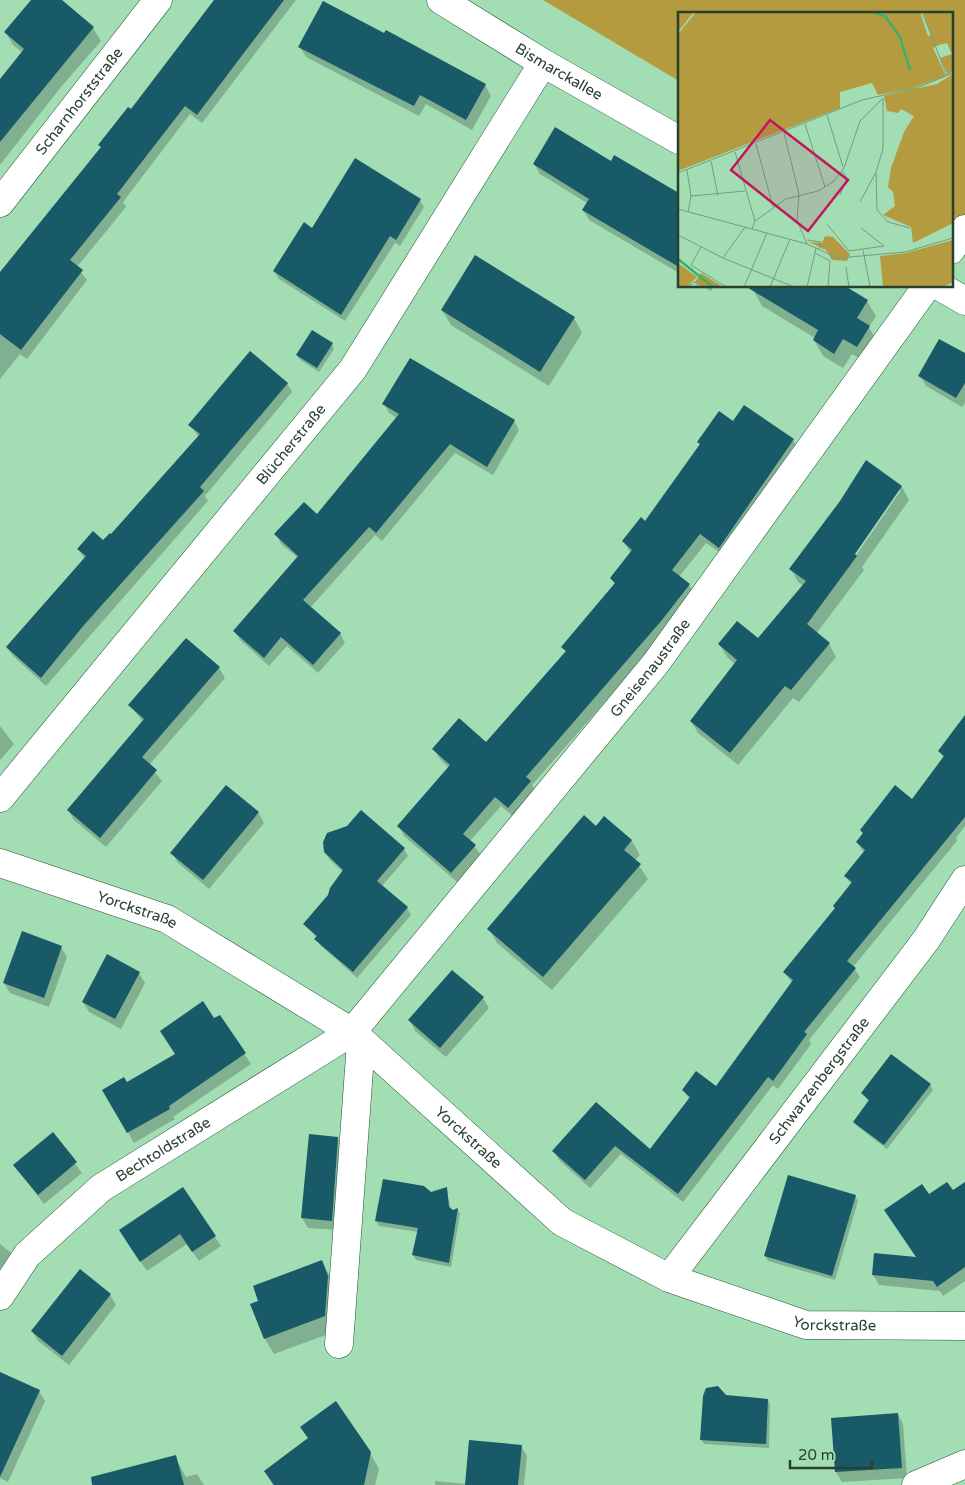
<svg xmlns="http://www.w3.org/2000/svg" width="965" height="1485" font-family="'Varela Round',sans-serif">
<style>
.green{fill:#b49b3f}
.shadow{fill:#0003;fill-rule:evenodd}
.building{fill:#185a67}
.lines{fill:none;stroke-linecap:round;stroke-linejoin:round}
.minor-casing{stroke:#1c5633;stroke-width:29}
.minor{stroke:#fff;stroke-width:28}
.labels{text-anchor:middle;stroke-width:5;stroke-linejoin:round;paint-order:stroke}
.street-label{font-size:15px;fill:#28402f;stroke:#a2ddb4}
.inset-river{fill:none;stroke:#3ab06c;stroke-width:2.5}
.inset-road{fill:none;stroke:#719e7f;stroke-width:1}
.view{fill:#c2185b;fill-opacity:0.15;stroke:#c2185b;stroke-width:2.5}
.inset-edge{fill:none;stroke:#28402f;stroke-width:2.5}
</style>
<rect width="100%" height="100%" fill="#a2ddb4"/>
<polygon class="green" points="543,0 965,0 965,252 951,244 951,14 679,14 679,81"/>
<g class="shadow">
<polygon points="32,0 60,0 93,28 101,41 61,87 0,165 0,81 23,53 13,45 6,33"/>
<polygon points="216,0 296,0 202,123 190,114 123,202 126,207 77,267 87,280 27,359 20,354 0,379 0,275 102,148 100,145 132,111"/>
<polygon points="300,47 485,85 491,96 472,130 426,104 419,116 306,57"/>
<polygon points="611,162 679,193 679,273 589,220 583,210 587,203 540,174 534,164"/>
<polygon points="420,200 424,207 400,246 395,243 345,321 279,279 274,271 312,229"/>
<polygon points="702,286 714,286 711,291"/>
<polygon points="753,290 867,301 876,316 869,327 877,342 865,362 852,354 843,368 823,356 814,340 815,338 762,306"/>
<polygon points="442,310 574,318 582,333 549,386 451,325"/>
<polygon points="332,344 334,349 319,372 300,360 297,355"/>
<polygon points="965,355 965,403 962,407 926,386 920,376"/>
<polygon points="287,383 292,392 205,496 208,501 46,686 13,656 7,648 85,559 78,549 103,542 111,536 199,437 190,425"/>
<polygon points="384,404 514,421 519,430 493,475 455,453 382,541 375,535 310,608 340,633 345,643 318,673 287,646 269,666 240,640 234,631 298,558 281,544 276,534 317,516 397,418 389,413"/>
<polygon points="733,422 793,440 799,450 725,556 706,543 679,577 689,585 695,595 668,630 532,785 536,792 514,817 501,806 470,841 481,855 457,882 404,836 399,826 449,768 440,759 434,749 486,743 566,652 562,647 615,585 612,579 631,553 623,541 645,522 700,446 699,442"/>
<path d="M866 462 902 487 909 500 862 567 864 570 816 634 829 644 836 657 799 702 793 698 738 765 698 733 691 721 735 664 727 657 719 644 758 640 803 586 798 582 791 569 841 501ZM898 490H901L853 560 850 559Z"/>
<polygon points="219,668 225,678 149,765 162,781 106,847 74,820 68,810 143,722 130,705"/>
<polygon points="965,717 965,826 956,838 957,841 853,967 860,977 809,1040 811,1044 778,1089 773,1085 683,1202 621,1154 590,1188 559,1160 554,1151 596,1103 650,1151 690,1100 683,1090 716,1088 792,983 784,972 836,909 851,885 846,876 864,853 857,842 863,834 861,830 913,801 944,759 940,751"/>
<polygon points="0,726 14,744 0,760"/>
<polygon points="361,811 404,849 408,856 382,886 407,908 411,915 357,978 320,945 317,938 304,924 329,896 343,872 329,859 325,852"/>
<polygon points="258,812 264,823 209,889 178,863 172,853"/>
<polygon points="604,818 632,841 640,855 635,860 648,879 552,990 497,943 489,929"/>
<polygon points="61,947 67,957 49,1007 10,993 4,983"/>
<polygon points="139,973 145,983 121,1029 89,1012 83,1002"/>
<polygon points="483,998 489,1008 446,1057 415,1031 410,1020"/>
<polygon points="219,1016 251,1064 173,1117 175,1119 134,1143 104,1090 127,1084 176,1055"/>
<polygon points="930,1085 933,1090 887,1149 857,1126 854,1122 869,1102 862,1093"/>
<polygon points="53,1134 82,1173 44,1204 14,1165"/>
<polygon points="338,1139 344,1149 338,1230 308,1228 302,1218"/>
<polygon points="965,1184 965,1281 943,1296 940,1291 879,1285 873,1275 917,1258 928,1196 953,1192"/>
<polygon points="446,1188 451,1210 458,1210 460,1214 451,1267 416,1260 413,1255 418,1232 379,1226 376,1221 430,1194"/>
<polygon points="183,1189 221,1246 199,1261 187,1244 147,1271 126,1241"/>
<polygon points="855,1196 858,1201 835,1280 768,1261 765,1256"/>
<polygon points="0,1244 10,1252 16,1262 0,1286"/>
<polygon points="322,1261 330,1277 334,1332 274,1354 265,1339 252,1305"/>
<polygon points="110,1295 116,1305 69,1365 38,1341 32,1331"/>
<polygon points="0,1377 39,1391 45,1401 8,1482 0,1478"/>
<polygon points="725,1396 768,1400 770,1405 769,1448 704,1444 701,1439"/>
<polygon points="898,1414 903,1424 907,1478 842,1482 836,1472 832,1419"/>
<polygon points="521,1446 527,1456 524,1485 435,1485 435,1481 466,1484"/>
<polygon points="370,1453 379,1469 375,1485 273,1485 265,1471"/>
<polygon points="175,1457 186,1477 197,1474 204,1485 128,1485"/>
</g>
<g class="building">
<polygon points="31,0 62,0 94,27 0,142 0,79 24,49 4,32"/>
<polygon points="214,0 284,0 197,115 185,106 117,194 121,197 70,260 83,270 21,350 0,334 0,272 101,147 98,145 128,107 131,109"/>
<polygon points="323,1 384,33 386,30 486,84 466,120 420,95 414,106 298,47"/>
<polygon points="555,127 611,161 614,155 679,193 679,267 582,210 589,199 533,164"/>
<polygon points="355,158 421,199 396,240 390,236 341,315 273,271 304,222 312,228"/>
<polygon points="475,255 575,317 540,372 441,310"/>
<polygon points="745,286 845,286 868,300 857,318 870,326 857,347 843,339 834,354 813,340 818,330"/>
<polygon points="312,330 333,343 317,368 296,355"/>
<polygon points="939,339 965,353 965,383 956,398 918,376"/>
<polygon points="250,351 288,383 200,487 204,491 84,625 41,678 6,647 86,556 77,549 93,531 103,540 110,533 111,534 200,434 188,425"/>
<polygon points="410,358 515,420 487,467 450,444 376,533 369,527 303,600 341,633 313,665 281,637 264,658 233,631 298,556 274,534 304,502 317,514 399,414 382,404"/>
<polygon points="744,405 794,439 719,548 700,534 672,570 690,584 662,620 526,777 531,781 508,808 495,797 463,834 476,845 451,873 397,826 450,765 432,749 459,718 486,742 566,651 561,647 615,583 610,578 632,550 622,541 641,517 645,521 700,444 697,442 719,411 733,421"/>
<polygon points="866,460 902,486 855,554 857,556 807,624 830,643 791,690 785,686 730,753 690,721 737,660 718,644 737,621 758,638 806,581 789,569 840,501"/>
<polygon points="186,638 220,667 142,757 157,770 100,838 67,810 144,719 128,705"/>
<polygon points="965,715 965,817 847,961 856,968 804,1032 807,1034 773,1081 768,1077 678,1194 615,1146 585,1180 552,1151 596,1102 650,1149 690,1097 682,1090 696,1071 716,1086 793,980 783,972 835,908 833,906 852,882 844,876 865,850 856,842 863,833 860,830 895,785 912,799 944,756 938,751"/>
<polygon points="226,785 259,812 203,880 170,853"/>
<polygon points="361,810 405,848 377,881 408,907 353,972 314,939 317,936 303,924 328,895 330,888 343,870 324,852 323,842 327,833 347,826"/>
<polygon points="584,815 596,826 604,816 632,840 624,850 641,864 543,977 487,929"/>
<polygon points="22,931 62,946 44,998 3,983"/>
<polygon points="107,954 140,972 115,1019 82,1002"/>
<polygon points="452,970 484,997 440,1048 408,1020"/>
<polygon points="203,1001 214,1018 220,1015 246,1053 169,1106 170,1109 127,1133 102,1090 124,1077 127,1082 175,1054 160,1031"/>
<polygon points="891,1054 931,1084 884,1145 853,1122 869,1100 861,1093"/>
<polygon points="53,1132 77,1162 38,1195 13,1165"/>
<polygon points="309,1134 338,1137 332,1221 301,1218"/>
<polygon points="788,1175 856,1195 832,1276 764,1256"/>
<polygon points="383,1179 424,1186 431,1192 447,1187 449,1207 453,1210 458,1208 449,1263 412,1255 418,1228 375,1221"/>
<polygon points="947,1182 953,1190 965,1182 965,1267 937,1287 933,1281 872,1275 874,1253 916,1257 884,1210 922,1184 929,1194"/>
<polygon points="183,1187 216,1236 192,1252 180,1234 140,1262 119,1230"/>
<polygon points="322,1260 328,1276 325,1316 264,1339 250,1304 258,1301 253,1286"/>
<polygon points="80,1269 111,1294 62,1356 31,1331"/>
<polygon points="0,1372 40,1390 0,1477"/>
<polygon points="718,1386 726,1395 768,1399 766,1444 700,1440 703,1396 706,1388"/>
<polygon points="336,1401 371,1452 364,1485 274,1485 264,1471 308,1438 300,1427"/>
<polygon points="898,1413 902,1468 835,1472 831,1418"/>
<polygon points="469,1440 522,1445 518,1485 465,1485"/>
<polygon points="176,1455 184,1485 92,1485 91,1477"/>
</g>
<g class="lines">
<defs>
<g id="minor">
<path id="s1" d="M441 0 543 63 679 140"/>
<path id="s2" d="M0 203 158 0"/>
<polyline points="951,250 965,229"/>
<polyline points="939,286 965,301"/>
<path id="s3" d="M0 798 353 369 543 63"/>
<path id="s4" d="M0 863 167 919 352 1032 562 1222 669 1278 806 1325 965 1326"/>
<path id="s5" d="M669 1278 926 940 965 880"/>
<path id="s6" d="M0 1296 27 1255 101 1188 352 1032 656 663 927 286"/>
<polyline points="339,1344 361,1042"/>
<polyline points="916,1485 965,1464"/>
</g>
</defs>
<use href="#minor" class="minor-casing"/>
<use href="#minor" class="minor"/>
</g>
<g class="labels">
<g class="street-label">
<text dy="5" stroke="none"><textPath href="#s1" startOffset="138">Bismarckallee</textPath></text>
<text dy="5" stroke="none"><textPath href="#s2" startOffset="129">Scharnhorststraße</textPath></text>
<text dy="5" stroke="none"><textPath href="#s3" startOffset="458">Blücherstraße</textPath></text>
<text dy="5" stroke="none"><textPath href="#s6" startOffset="915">Gneisenaustraße</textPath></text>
<text dy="5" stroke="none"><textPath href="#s4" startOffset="145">Yorckstraße</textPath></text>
<text dy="5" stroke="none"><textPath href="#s5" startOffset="248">Schwarzenbergstraße</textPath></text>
<text dy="5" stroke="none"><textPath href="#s4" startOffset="550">Yorckstraße</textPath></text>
<text dy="5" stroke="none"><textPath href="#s6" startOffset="222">Bechtoldstraße</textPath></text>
<text dy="5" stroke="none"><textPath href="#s4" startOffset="970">Yorckstraße</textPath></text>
</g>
</g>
<g transform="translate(678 12)">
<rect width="275" height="275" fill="#a2ddb4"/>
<path d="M0 0H16L0 20ZM18 0H242L250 24 253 23 245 0H275V59L270 63 262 46 274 42 269 31 261 33 255 36 268 64 233 77 200 83 194 71 162 80V96L0 159V22ZM275 62V211L235 231 233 215 205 203 217 194 215 180 210 175 213 156 226 120 236 104 223 97 220 101 209 99 206 84 259 72ZM147 224 155 225 172 242 169 249 154 248 148 238 131 230 144 231ZM275 228V270L265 275H205L202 244 228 241ZM0 251 19 265 9 275H0ZM23 261 45 275H24L17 270Z" fill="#b49b3f"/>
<path class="inset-river" d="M196 0 207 4 222 25 232 58M0 247 35 275"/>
<path class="inset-road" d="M244 0 269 64M149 103 165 155M127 112 147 175M106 121 121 182 119 208 129 232M78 132 95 195M57 140 77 209M33 149 40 184M9 158 13 184 10 200M0 161 184 88 239 76 275 61M198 161 199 198 210 210 232 216M162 183 169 166 164 159M13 184 67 179M182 190 198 160 205 137V86M0 197 129 232 160 246 227 240 275 226M149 212 171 239 206 234M183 216 206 234M74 217 77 209 108 187 140 179 155 170 166 156 182 109 205 86M0 223 45 246 116 275M129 228 143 230 141 237M23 235 13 253 48 275M185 238 192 275M137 241 152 249 150 275M45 246 67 215M168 255 171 275M10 275 17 270 22 275M66 275 89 221M92 275 112 227M129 275 138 236"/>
<path class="view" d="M92 108 170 168 130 219 53 158Z"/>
<rect width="275" height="275" class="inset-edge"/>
</g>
<path d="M790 1460v8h82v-8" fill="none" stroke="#28402f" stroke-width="2.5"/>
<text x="798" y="1460" font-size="15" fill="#28402f" stroke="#a2ddb4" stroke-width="4" paint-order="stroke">20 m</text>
</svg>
